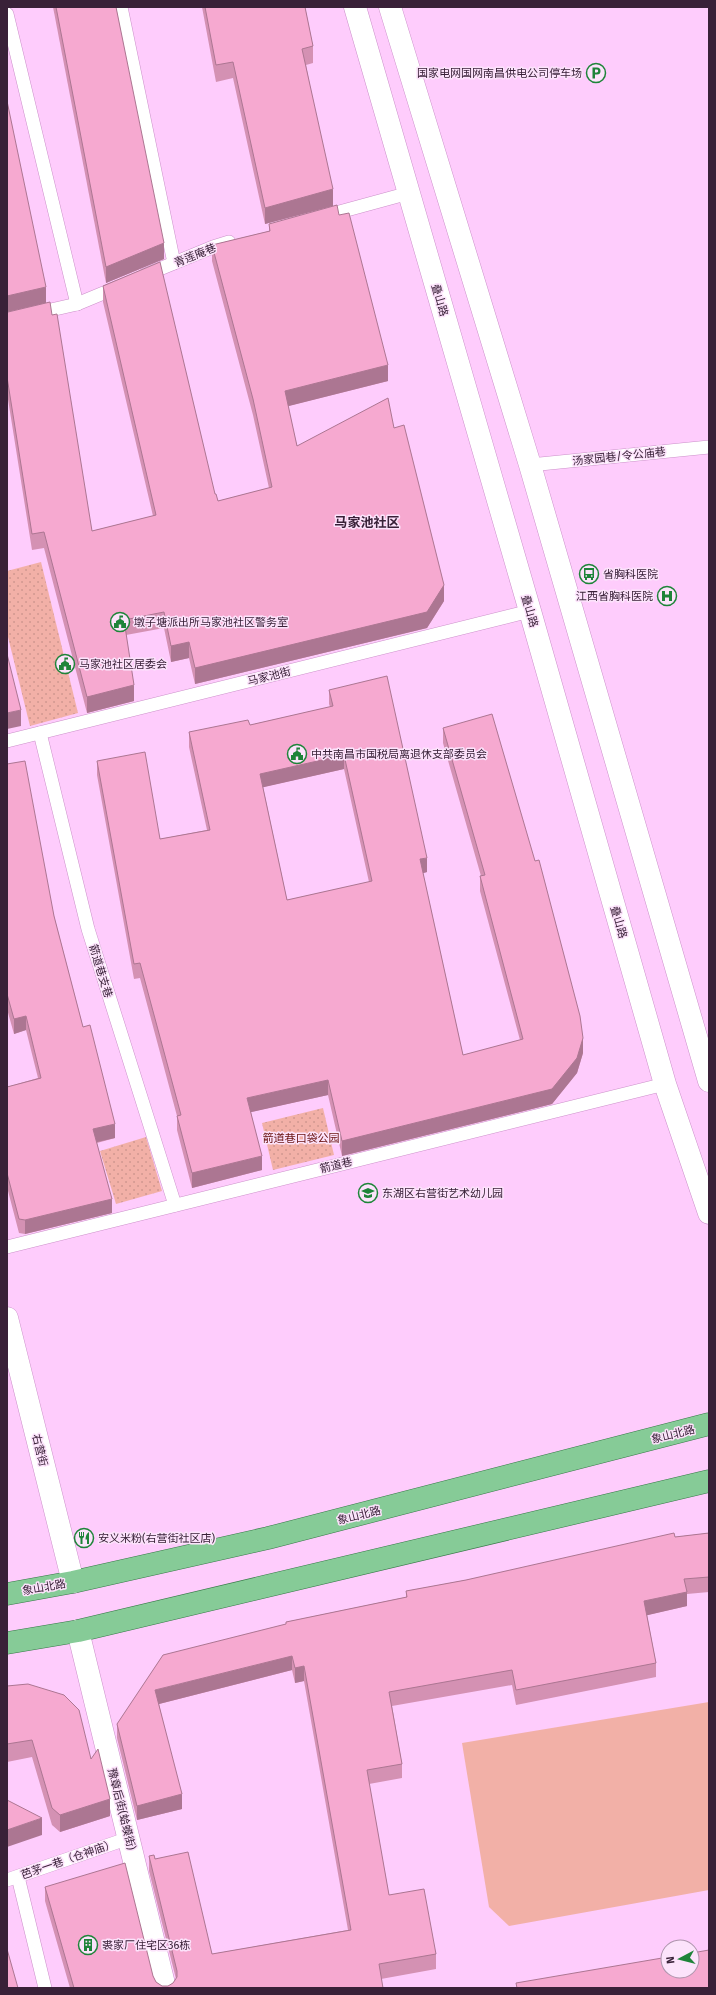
<svg xmlns="http://www.w3.org/2000/svg" width="716" height="1995" font-family="'Fira Sans','Noto Sans SC',sans-serif">
<style>
.grass{fill:#f2b0a7}
.park{fill:url(#park-dots)}
.lines{fill:none;stroke-linecap:round;stroke-linejoin:round}
.lane-casing{stroke:#cc91ca;stroke-width:14}
.street-casing{stroke:#cc91ca;stroke-width:23}
.secondary-casing{stroke:#cc91ca;stroke-width:23}
.primary-casing{stroke:#377948;stroke-width:23}
.lane{stroke:#fff;stroke-width:13}
.street{stroke:#fff;stroke-width:22}
.secondary{stroke:#fff;stroke-width:22}
.primary{stroke:#86cb97;stroke-width:22}
.wall{fill:#d491b3;fill-rule:evenodd}
.shaded-wall{fill:#ac7692}
.building{fill:#f6a9d0;stroke:#ac7692;fill-rule:evenodd}
.labels{text-anchor:middle;stroke-width:3;stroke-linejoin:round;paint-order:stroke}
.poi-label{font-size:11px;fill:#392138;stroke:#fce3fb;text-anchor:start}
.street-label{font-size:11px;fill:#392138;stroke:#fce3fb}
.park-label{font-size:11px;fill:#69110f;stroke:#fce3fb}
.quarter-label{font-size:13px;font-weight:bold;fill:#392138;stroke:#fce3fb}
</style>
<defs>
<pattern id="park-dots" width="8" height="8" patternUnits="userSpaceOnUse"><rect width="8" height="8" fill="#f2b0a7"/><path d="M2 2h.1M6 6h.1" fill="none" stroke="#d09790" stroke-width="1.8" stroke-linecap="round"/></pattern>
</defs>
<rect width="100%" height="100%" fill="#feccfc"/>
<polygon class="grass" points="709,1702 709,1890 509,1926 489,1907 462,1743"/>
<g class="park">
<polygon points="41,562 78,713 30,726 7,633 7,571"/>
<polygon points="323,1108 334,1155 273,1170 262,1123"/>
<polygon points="146,1137 162,1191 116,1204 100,1151"/>
</g>
<g class="lines">
<defs>
<g id="lane">
<polyline points="121,7 174,263"/>
<polyline points="7,14 77,304"/>
<polyline points="321,217 409,193"/>
<polyline points="145,275 213,247 229,242"/>
<polyline points="7,320 77,304 118,287"/>
<polyline points="530,465 709,447"/>
<polyline points="40,733 88,929 175,1205"/>
<polyline points="7,741 530,611"/>
<polyline points="7,1247 665,1084"/>
<polyline points="18,1877 45,1988"/>
<polyline points="7,1880 129,1838"/>
</g>
<g id="street">
<polyline points="7,1318 73,1582"/>
<polyline points="78,1631 165,1988"/>
</g>
<g id="secondary">
<polyline points="355,7 530,611 665,1084 709,1213"/>
<polyline points="390,7 530,465 709,1081"/>
</g>
<g id="primary">
<polyline points="7,1594 73,1582 268,1538 709,1424"/>
<polyline points="7,1643 78,1631 709,1481"/>
</g>
</defs>
<use href="#lane" class="lane-casing"/>
<use href="#street" class="street-casing"/>
<use href="#secondary" class="secondary-casing"/>
<use href="#primary" class="primary-casing"/>
<use href="#lane" class="lane"/>
<use href="#street" class="street"/>
<use href="#secondary" class="secondary"/>
<use href="#primary" class="primary"/>
</g>
<g class="wall">
<polygon points="53,7 116,7 164,259 106,283"/>
<polygon points="202,7 305,7 313,46 313,63 306,65 333,206 265,224 233,78 216,82"/>
<polygon points="7,101 46,303 8,312 92,531 153,516 103,302 103,286 218,501 269,488 253,415 212,261 212,245 269,231 269,224 339,215 388,381 288,406 297,446 394,428 444,601 427,628 195,684 189,658 171,662 164,628 126,635 134,701 87,713 44,548 32,550 7,393"/>
<path d="M329 690 427 872 423 873 463 1055 520 1040 480 891V876H481L443 743V728L583 1053 577 1073 552 1104 342 1156 328 1095 251 1112 262 1170 192 1188 177 1130V1116L140 978 134 979 97 775V761L160 839 207 830 189 747V732L250 725 330 707 329 704ZM344 769 369 882 287 900 263 787Z"/>
<polygon points="7,764 54,916 83,1027 115,1138 97,1143 112,1213 25,1234 19,1233 7,1187 7,1087 38,1078 26,1030 14,1034 7,1009"/>
<polygon points="709,1533 709,1592 687,1594 687,1606 647,1615 656,1663 656,1677 516,1705 512,1685 392,1706 402,1764 402,1778 369,1784 389,1895 436,1954 436,1969 381,1979 383,1988 70,1988 45,1901 45,1887 153,1976 156,1982 162,1986 168,1986 173,1983 176,1979 149,1871 149,1856 155,1859 212,1954 348,1930 304,1681 295,1683 292,1670 159,1704 182,1809 137,1820 117,1738 117,1724 286,1625 286,1622 406,1597 406,1591 466,1580 675,1537"/>
<polygon points="7,1686 91,1759 110,1816 60,1832 52,1825 32,1757 7,1762"/>
</g>
<g class="shaded-wall">
<polygon points="333,189 333,206 265,224 265,208"/>
<polygon points="164,243 164,259 106,283 106,267"/>
<polygon points="46,287 46,303 7,312 7,296"/>
<polygon points="388,365 388,381 285,407 285,391"/>
<polygon points="444,585 444,601 427,628 195,684 195,668"/>
<polygon points="189,642 189,658 171,662 171,646"/>
<polygon points="134,685 134,701 87,713 87,697"/>
<polygon points="21,710 21,726 7,729 7,713"/>
<polygon points="344,755 344,769 260,788 260,774"/>
<polygon points="427,858 427,872 420,874 420,859"/>
<polygon points="26,1016 26,1030 14,1034 14,1019"/>
<polygon points="583,1038 583,1053 577,1073 552,1104 342,1156 342,1141"/>
<polygon points="328,1080 328,1095 247,1113 247,1098"/>
<polygon points="115,1124 115,1138 93,1143 93,1129"/>
<polygon points="262,1156 262,1170 192,1188 192,1173"/>
<polygon points="112,1199 112,1213 25,1234 25,1220"/>
<polygon points="687,1592 687,1606 644,1616 644,1601"/>
<polygon points="292,1656 292,1670 155,1705 155,1690"/>
<polygon points="304,1666 304,1681 295,1683 295,1668"/>
<polygon points="182,1794 182,1809 137,1820 137,1806"/>
<polygon points="110,1799 110,1816 60,1832 60,1815"/>
<polygon points="42,1818 42,1835 7,1847 7,1830"/>
</g>
<g class="building">
<polygon points="56,7 116,7 164,243 106,267"/>
<polygon points="205,7 305,7 313,46 302,49 333,189 265,208 233,62 216,65"/>
<polygon points="7,101 46,287 7,296"/>
<polygon points="337,205 339,215 349,213 388,365 285,391 297,446 388,398 394,428 404,425 444,585 427,612 195,668 189,642 171,646 164,612 124,620 134,685 87,697 44,532 32,534 7,377 7,311 8,312 50,302 52,315 57,314 92,531 156,515 103,286 160,262 215,494 216,494 218,501 272,487 253,399 212,245 270,231 269,224"/>
<polygon points="7,654 21,710 7,713"/>
<path d="M387 676 427 858 420 859 463 1055 523 1039 480 876 485 875 443 728 492 714 535 861 539 860 580 1016 583 1038 577 1058 552 1089 342 1141 328 1080 247 1098 262 1156 192 1173 177 1116 181 1115 140 963 134 964 97 761 145 752 160 839 210 830 189 732 248 720 250 725 333 706 329 690ZM344 755 372 881 287 900 260 774Z"/>
<polygon points="25,761 54,916 83,1027 90,1025 115,1124 93,1129 112,1199 25,1220 19,1219 7,1173 7,1087 41,1078 26,1016 14,1019 7,994 7,764"/>
<polygon points="674,1533 675,1537 709,1533 709,1577 684,1579 687,1592 644,1601 656,1663 516,1690 512,1670 389,1692 402,1764 367,1770 389,1895 424,1889 436,1954 379,1964 383,1988 74,1988 45,1887 125,1863 153,1976 156,1982 162,1986 168,1986 173,1983 177,1977 177,1971 149,1856 154,1855 155,1859 188,1852 212,1954 351,1930 304,1666 295,1668 292,1656 155,1690 182,1794 137,1806 117,1724 163,1655 286,1624 286,1622 407,1597 406,1591 466,1580"/>
<polygon points="28,1684 64,1695 79,1710 91,1759 98,1749 110,1799 60,1815 52,1808 32,1740 7,1744 7,1686"/>
<polygon points="7,1800 42,1818 7,1830"/>
<polygon points="7,1949 18,1988 7,1988"/>
<polygon points="709,1950 709,1988 517,1988 516,1983 668,1957 668,1971 692,1971 692,1953"/>
</g>
<defs>
<symbol id="parking-ring" viewBox="-11 -11 22 22"><circle r="9.5" fill="#fce3fb" stroke="#1e8439" stroke-width="1.5"/><path d="M-3.5-5.5H1a3.5 3.5 0 0 1 0 7H-1V5.5H-3.5ZM-1-3.4V-.6H.8a1.4 1.4 0 0 0 0-2.8Z" fill="#1e8439"/></symbol>
<symbol id="bus-ring" viewBox="-11 -11 22 22"><circle r="9.5" fill="#fce3fb" stroke="#1e8439" stroke-width="1.5"/><path d="M-5-6H5V4H4V6H2V4H-2V6H-4V4H-5ZM-3.5-4V0h7V-4ZM-3.5 1.2v1.5H-2V1.2ZM2 1.2v1.5H3.5V1.2Z" fill="#1e8439"/></symbol>
<symbol id="hospital-ring" viewBox="-11 -11 22 22"><circle r="9.5" fill="#fce3fb" stroke="#1e8439" stroke-width="1.5"/><path d="M-5-5h3v3.5h4V-5h3V5h-3V1.5h-4V5h-3Z" fill="#1e8439"/></symbol>
<symbol id="civic-ring" viewBox="-11 -11 22 22"><circle r="9.5" fill="#fce3fb" stroke="#1e8439" stroke-width="1.5"/><path d="M-.6-6.5H3V-4.5H.6V-3L4-1V1h2V6H-6V1h2V-1L-.6-3ZM-1.2 2.5V6h2.4V2.5Z" fill="#1e8439"/></symbol>
<symbol id="school-ring" viewBox="-11 -11 22 22"><circle r="9.5" fill="#fce3fb" stroke="#1e8439" stroke-width="1.5"/><path d="M0-5L7-2L0 1L-7-2ZM-4 1L0 2.5L4 1V4Q0 6-4 4Z" fill="#1e8439"/></symbol>
<symbol id="restaurant-ring" viewBox="-11 -11 22 22"><circle r="9.5" fill="#fce3fb" stroke="#1e8439" stroke-width="1.5"/><path d="M-5-6h1v4h1v-4h1v4h1v-4h1v5L-1.5 .5V6h-2V.5L-5-1ZM5-6V6H3V1.5H1.5Q1.5-4 5-6Z" fill="#1e8439"/></symbol>
<symbol id="building-ring" viewBox="-11 -11 22 22"><circle r="9.5" fill="#fce3fb" stroke="#1e8439" stroke-width="1.5"/><path d="M-4-6H4V6H1V3H-1V6H-4ZM-2.5-4.3h1.7v1.8h-1.7ZM.8-4.3h1.7v1.8H.8ZM-2.5-1h1.7V.8h-1.7ZM.8-1h1.7V.8H.8Z" fill="#1e8439"/></symbol>
</defs>
<g fill-rule="evenodd">
<use href="#parking-ring" x="585" y="62" width="22" height="22"/>
<use href="#bus-ring" x="578" y="563" width="22" height="22"/>
<use href="#hospital-ring" x="656" y="585" width="22" height="22"/>
<use href="#civic-ring" x="109" y="611" width="22" height="22"/>
<use href="#civic-ring" x="54" y="653" width="22" height="22"/>
<use href="#civic-ring" x="286" y="743" width="22" height="22"/>
<use href="#school-ring" x="357" y="1182" width="22" height="22"/>
<use href="#restaurant-ring" x="73" y="1527" width="22" height="22"/>
<use href="#building-ring" x="77" y="1934" width="22" height="22"/>
</g>
<g class="labels">
<g class="poi-label">
<text x="582" y="77" text-anchor="end">国家电网国网南昌供电公司停车场</text>
<text x="603" y="578">省胸科医院</text>
<text x="653" y="600" text-anchor="end">江西省胸科医院</text>
<text x="134" y="626">墩子塘派出所马家池社区警务室</text>
<text x="79" y="668">马家池社区居委会</text>
<text x="311" y="758">中共南昌市国税局离退休支部委员会</text>
<text x="382" y="1197">东湖区右营街艺术幼儿园</text>
<text x="98" y="1542">安义米粉(右营街社区店)</text>
<text x="102" y="1949">裘家厂住宅区36栋</text>
</g>
<g class="street-label">
<text transform="translate(195 255) rotate(-22)" y="4">青莲庵巷</text>
<text transform="translate(440 300) rotate(74)" y="4">叠山路</text>
<text transform="translate(619 456) rotate(-6)" y="4">汤家园巷/令公庙巷</text>
<text transform="translate(530 611) rotate(74)" y="4">叠山路</text>
<text transform="translate(269 676) rotate(-14)" y="4">马家池街</text>
<text transform="translate(619 922) rotate(74)" y="4">叠山路</text>
<text transform="translate(101 971) rotate(73)" y="4">箭道巷支巷</text>
<text transform="translate(336 1165) rotate(-14)" y="4">箭道巷</text>
<text transform="translate(673 1434) rotate(-14)" y="4">象山北路</text>
<text transform="translate(40 1450) rotate(76)" y="4">右营街</text>
<text transform="translate(359 1515) rotate(-14)" y="4">象山北路</text>
<text transform="translate(44 1587) rotate(-10)" y="4">象山北路</text>
<text transform="translate(122 1809) rotate(76)" y="4">豫章后街(蛤蟆街)</text>
<text transform="translate(68 1859) rotate(-19)" y="4">芭茅一巷（仓神庙）</text>
</g>
<g class="park-label">
<text x="301" y="1142">箭道巷口袋公园</text>
</g>
<g class="quarter-label">
<text x="367" y="527">马家池社区</text>
</g>
</g>
<rect width="716" height="1995" fill="none" stroke="#392138" stroke-width="16"/>
<g transform="translate(680 1959) rotate(263)"><circle r="19" fill="#fce3fb" stroke="#ae95ad"/>
<path d="M0-3L7 15L0 10L-7 15Z" fill="#1e8439"/>
<text y="-6" font-size="11" font-weight="bold" text-anchor="middle" fill="#392138">N</text>
</g>
</svg>
